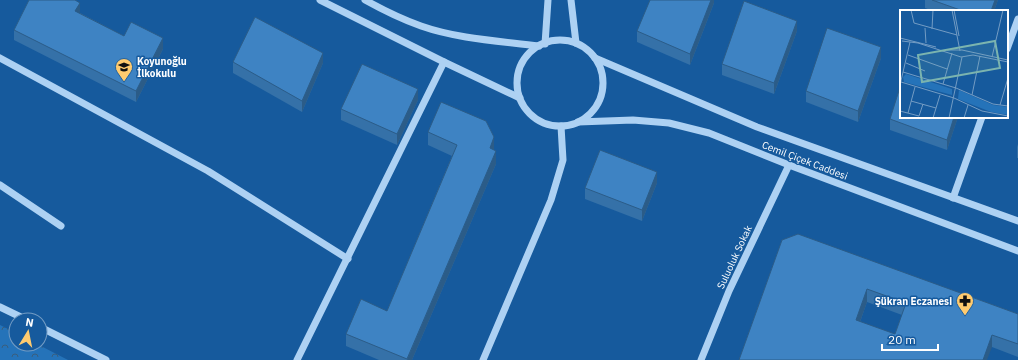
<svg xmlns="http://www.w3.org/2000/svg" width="1018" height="360" font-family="'IBM Plex Sans',sans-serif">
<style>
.park{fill:url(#park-crowns)}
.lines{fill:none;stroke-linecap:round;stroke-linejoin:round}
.minor{stroke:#add1f3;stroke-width:7}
.wall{fill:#3571a8;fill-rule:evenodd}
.shaded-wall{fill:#2b5c88}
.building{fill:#3e83c3;stroke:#2b5c88;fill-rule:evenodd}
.labels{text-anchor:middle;stroke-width:3;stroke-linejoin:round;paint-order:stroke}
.poi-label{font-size:10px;font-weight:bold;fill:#fff;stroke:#165a9d;text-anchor:start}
.street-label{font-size:10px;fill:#fff;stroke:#165a9d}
.inset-road{fill:none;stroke:#739cc4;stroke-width:1}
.view{fill:#7bb4af;fill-opacity:0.15;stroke:#7bb4af;stroke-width:2}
.inset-edge{fill:none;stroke:#fff;stroke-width:2}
</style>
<defs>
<pattern id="park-crowns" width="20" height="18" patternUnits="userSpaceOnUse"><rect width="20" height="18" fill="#2573b9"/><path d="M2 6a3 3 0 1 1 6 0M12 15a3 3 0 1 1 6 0" fill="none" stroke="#3a5e7d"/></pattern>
</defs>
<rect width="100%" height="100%" fill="#165a9d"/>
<polygon class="park" points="0,325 16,333 16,344 37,344 68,360 0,360"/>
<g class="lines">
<g class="minor">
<polyline points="320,0 444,62 520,98"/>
<path d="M365 0C383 10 401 19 421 26 458 39 500 41 539 46"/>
<polyline points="571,0 576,43"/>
<circle cx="560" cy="83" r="43"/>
<polyline points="545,44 548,0"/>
<polyline points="1007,49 1018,19"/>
<polyline points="0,58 208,171 348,259"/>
<polyline points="595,58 757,127 1018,221"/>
<polyline points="578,122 633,120 669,123 709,133 789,165 1018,251"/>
<polyline points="0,185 61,226"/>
<polyline points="953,198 982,117"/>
<polyline points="0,307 27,320"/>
<polyline points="40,327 106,360"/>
<polyline points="297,360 444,62"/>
<polyline points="483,360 551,200 563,160 561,126"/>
<polyline points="701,360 729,291 789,165"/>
</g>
</g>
<g class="wall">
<polygon points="714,0 714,3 690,65 637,42 637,31"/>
<polygon points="925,0 998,0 994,11 933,11 925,8"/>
<polygon points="80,13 124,36 163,49 136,102 14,40 14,30"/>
<polygon points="797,31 774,94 722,75 722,64"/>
<polygon points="881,58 858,122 806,102 806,91"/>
<polygon points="233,62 323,63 302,112 233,73"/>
<polygon points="418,100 397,145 341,120 341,109"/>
<polygon points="958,117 947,150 890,130 890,119"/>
<polygon points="428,132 494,150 496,164 412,360 379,360 346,346 346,334 387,311 452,156 428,145"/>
<polygon points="1018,144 1018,158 1017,158 1017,147"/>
<polygon points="657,183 642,221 585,199 585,188"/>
<path d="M782 240 955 291 1018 314V357L992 347 739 360ZM867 302 902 315 895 334 860 322Z"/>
</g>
<g class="shaded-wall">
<polygon points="711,0 714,0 714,3 690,65 690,54"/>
<polygon points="995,0 998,0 994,11 991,11"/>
<polygon points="80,3 80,13 75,11"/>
<polygon points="797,21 797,31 774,94 774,83"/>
<polygon points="163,38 163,49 136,102 136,91"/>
<polygon points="881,47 881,58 858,122 858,111"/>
<polygon points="323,53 323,63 302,112 302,101"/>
<polygon points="418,89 418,100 397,145 397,134"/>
<polygon points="954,117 958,117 947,150 947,140"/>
<polygon points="494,137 494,150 490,148"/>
<polygon points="496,151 496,164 412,360 407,360"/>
<polygon points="657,172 657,183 642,221 642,210"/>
<polygon points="867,289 867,302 856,333 856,320"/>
<polygon points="992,335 992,347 987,360 983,360"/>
</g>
<g class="building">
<polygon points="29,0 75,0 80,3 75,11 124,36 131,22 163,38 136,91 14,30"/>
<polygon points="650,0 711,0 690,54 637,31"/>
<polygon points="932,0 995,0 991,11 963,11"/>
<polygon points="744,1 797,21 774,83 722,64"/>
<polygon points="255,17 323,53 302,101 233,62"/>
<polygon points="827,28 881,47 858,111 806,91"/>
<polygon points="362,64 418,89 397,134 341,109"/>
<polygon points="901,84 901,117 954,117 947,140 890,119"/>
<polygon points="441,102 486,121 494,137 490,148 496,151 407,359 346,334 361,299 387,311 457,145 428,132"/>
<polygon points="600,150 657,172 642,210 585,188"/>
<path d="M798 234 955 291 1018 314V344L992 335 983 360H739L782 240ZM867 289 906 303 895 334 856 320Z"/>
</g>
<defs>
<symbol id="school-pin" viewBox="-11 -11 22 30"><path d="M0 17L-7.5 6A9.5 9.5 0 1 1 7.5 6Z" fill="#ffcb6f" stroke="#165a9d"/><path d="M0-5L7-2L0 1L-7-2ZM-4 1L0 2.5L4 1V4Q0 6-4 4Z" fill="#111"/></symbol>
<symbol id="pharmacy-pin" viewBox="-11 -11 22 30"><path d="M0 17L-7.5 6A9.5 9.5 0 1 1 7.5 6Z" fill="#ffcb6f" stroke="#165a9d"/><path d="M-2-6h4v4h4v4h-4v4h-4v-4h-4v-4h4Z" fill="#111"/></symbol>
</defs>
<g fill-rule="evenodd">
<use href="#school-pin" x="114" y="57" width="20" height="27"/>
<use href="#pharmacy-pin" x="955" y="291" width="20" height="27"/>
</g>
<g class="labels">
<g class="poi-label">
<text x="137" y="65">Koyunoğlu<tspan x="137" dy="12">İlkokulu</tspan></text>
<text x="952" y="305" text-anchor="end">Şükran Eczanesi</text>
</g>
<g class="street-label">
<text transform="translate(805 160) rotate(21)" y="4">Cemil Çiçek Caddesi</text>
<text transform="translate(734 257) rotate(-65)" y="4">Suluoluk Sokak</text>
</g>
</g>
<g transform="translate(900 10)">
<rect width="108" height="108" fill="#165a9d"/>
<path d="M6 64 52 79V85L4 72 3 67ZM59 80 93 95 108 97V105L91 102 58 89Z" fill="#2573b9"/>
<path class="inset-road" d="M11 0 14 13 57 25M52 0 60 41M54 0 59 26M25 18 26 33M32 19 33 0M0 28 36 37M2 31 18 33 61 47 73 45 108 52M47 40H62L108 50M8 45 47 59M92 47 103 0M6 53 25 61M3 62 56 78 93 94 108 96M1 72 54 88 82 101 108 106M43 74 52 43M0 75 10 32M72 85 80 46M11 91 36 98M100 95 108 68M0 101 19 106 23 94M8 103 15 77M33 108 40 85M49 108 62 47M64 108 68 95"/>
<path class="view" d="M95 31 100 58 22 72 18 45Z"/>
<rect width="108" height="108" class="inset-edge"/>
</g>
<g transform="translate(28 332) rotate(10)"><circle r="19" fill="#165a9d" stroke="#739cc4"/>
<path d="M0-3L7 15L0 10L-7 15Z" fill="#ffcb6f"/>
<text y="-6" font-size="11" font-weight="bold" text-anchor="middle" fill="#ffffff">N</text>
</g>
<path d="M882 344v6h56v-6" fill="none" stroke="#ffffff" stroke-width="2"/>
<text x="888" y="344" font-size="12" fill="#ffffff" stroke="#165a9d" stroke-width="3" paint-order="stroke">20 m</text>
</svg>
